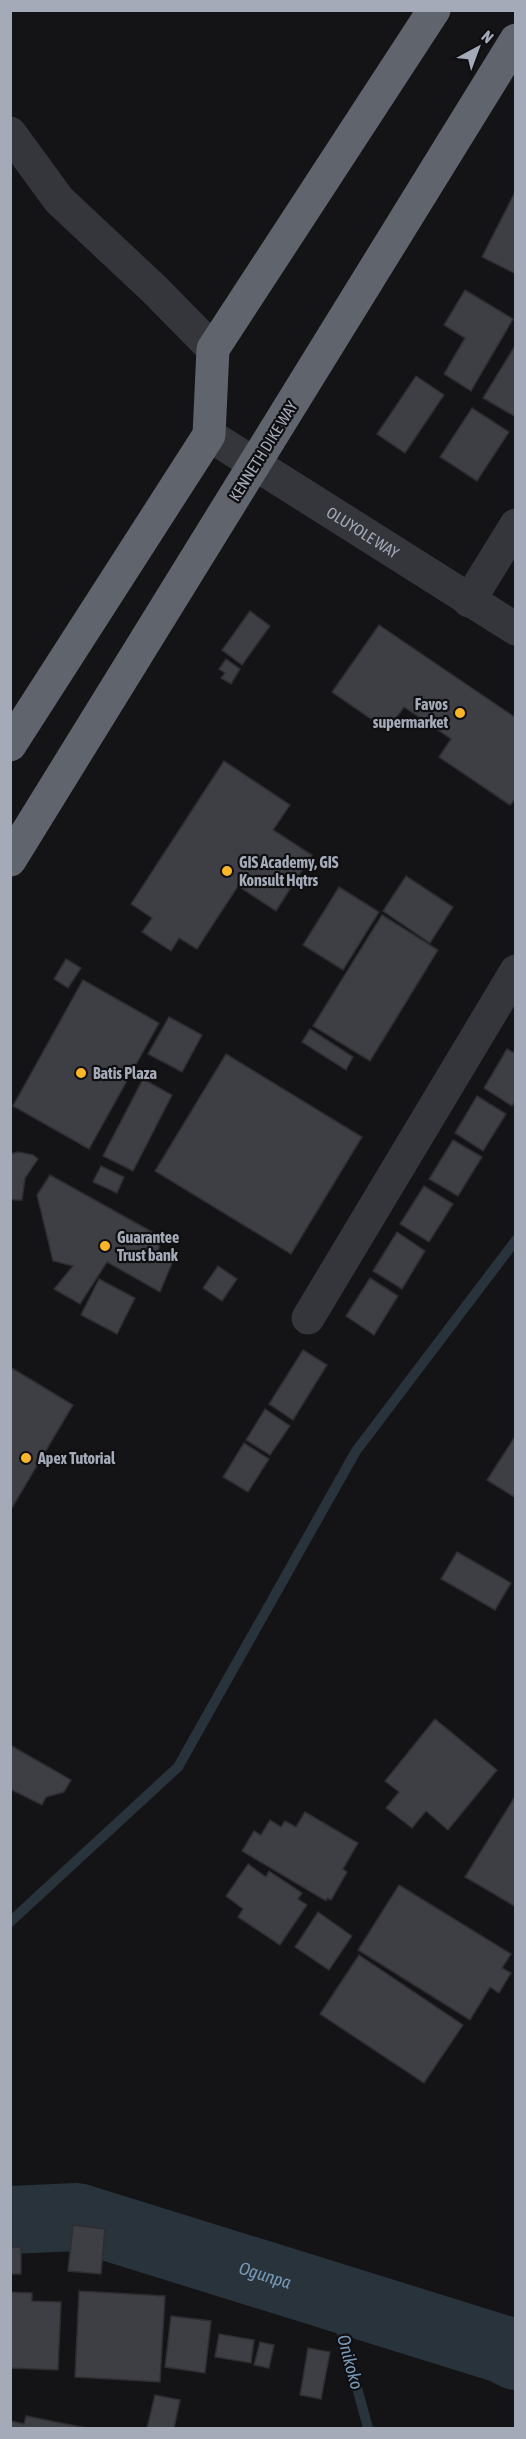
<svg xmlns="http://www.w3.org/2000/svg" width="526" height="2439" font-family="'Asap Condensed',sans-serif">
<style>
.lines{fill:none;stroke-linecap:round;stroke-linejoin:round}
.stream{stroke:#29333b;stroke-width:10}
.river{stroke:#29333b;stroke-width:68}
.building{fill:#3e3f44;stroke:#2e2e32;stroke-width:1.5}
.minor{stroke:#35363c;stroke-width:33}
.highway{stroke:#60646d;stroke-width:33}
.poi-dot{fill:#ffb623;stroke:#0f0f11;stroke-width:2}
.labels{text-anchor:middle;stroke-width:4.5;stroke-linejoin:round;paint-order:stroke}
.street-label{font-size:16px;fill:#a4aab8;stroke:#0f0f11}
.poi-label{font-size:16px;font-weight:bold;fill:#a4aab8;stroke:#0f0f11;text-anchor:start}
.water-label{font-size:18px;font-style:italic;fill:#7799b7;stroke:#0f0f11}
</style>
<rect width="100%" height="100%" fill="#141416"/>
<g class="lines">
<g class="stream">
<polyline points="10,1922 178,1767 356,1451 516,1240"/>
<polyline points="332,2296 368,2428"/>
</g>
<path class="river" id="s1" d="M10 2220 77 2217 502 2349 516 2356"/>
</g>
<g class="building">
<polygon points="515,192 516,192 516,274 482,257"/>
<polygon points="465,290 513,319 471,391 444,374 465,338 444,325"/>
<polygon points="516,344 516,417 483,398"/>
<polygon points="416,376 444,395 405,453 377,434"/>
<polygon points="472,408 509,432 477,481 440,457"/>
<polygon points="250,611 270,626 242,665 222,650"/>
<polygon points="379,625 516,718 516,798 510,805 439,757 451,739 404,707 387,730 332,692"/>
<polygon points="226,659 240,669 231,684 221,678 225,673 219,669"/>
<polygon points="224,761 290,805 273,830 312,855 276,911 238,886 197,949 179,938 171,951 142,932 152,918 131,904"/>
<polygon points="406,876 453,907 430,943 383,911"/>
<polygon points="339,887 379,912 343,970 303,945"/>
<polygon points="382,915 438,950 370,1061 313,1026"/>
<polygon points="66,959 81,968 68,988 54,979"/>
<polygon points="83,980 159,1023 89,1149 13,1106"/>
<polygon points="169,1017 202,1035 182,1072 148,1054"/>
<polygon points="310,1029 353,1057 346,1070 302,1042"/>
<polygon points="507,1049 516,1054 516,1100 512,1106 484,1088"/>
<polygon points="226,1054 362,1137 291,1254 155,1171"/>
<polygon points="143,1079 172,1095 133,1171 103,1156"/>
<polygon points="477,1096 506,1114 483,1151 455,1133"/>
<polygon points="453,1140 482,1157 458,1196 429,1179"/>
<polygon points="18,1152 33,1155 38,1159 25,1178 22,1200 15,1200 10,1199 10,1154"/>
<polygon points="101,1166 124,1177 117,1193 93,1182"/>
<polygon points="50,1175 161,1237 157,1257 175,1256 160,1292 107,1262 80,1304 54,1289 73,1266 53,1261 37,1195"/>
<polygon points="424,1186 453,1204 429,1242 400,1224"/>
<polygon points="397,1232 425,1251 402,1289 373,1271"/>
<polygon points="218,1266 237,1279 222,1301 203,1288"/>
<polygon points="370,1278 398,1296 374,1335 346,1316"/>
<polygon points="99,1279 135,1298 117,1334 81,1315"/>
<polygon points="303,1350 327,1365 293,1420 269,1404"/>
<polygon points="10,1367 73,1405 10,1511"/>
<polygon points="265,1409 290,1426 270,1455 246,1440"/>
<polygon points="516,1435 516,1498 487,1480"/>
<polygon points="244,1443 269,1459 248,1492 223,1477"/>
<polygon points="457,1552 511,1583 495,1610 441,1579"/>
<polygon points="435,1719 497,1770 448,1830 426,1811 412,1828 386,1808 399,1792 385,1781"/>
<polygon points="10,1745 71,1780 64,1792 46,1797 42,1805 10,1789"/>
<polygon points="516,1795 516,1907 465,1877"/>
<polygon points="305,1812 358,1843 343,1869 347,1872 331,1900 327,1898 326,1901 242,1851 254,1831 261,1835 270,1820 281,1827 285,1821 296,1827"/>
<polygon points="248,1864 266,1877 269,1871 302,1893 298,1899 307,1905 280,1945 238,1917 243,1909 226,1896"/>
<polygon points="399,1885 511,1954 502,1968 511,1973 499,1993 490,1987 470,2020 358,1950"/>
<polygon points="318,1912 352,1936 329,1970 295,1947"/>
<polygon points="359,1955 463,2025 424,2083 320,2014"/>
<polygon points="73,2225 105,2229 101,2274 68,2271"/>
<rect x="10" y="2247" width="11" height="27"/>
<polygon points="79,2291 165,2296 160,2382 75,2377"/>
<polygon points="10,2292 32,2293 32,2301 61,2302 58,2370 10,2368"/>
<polygon points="171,2316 211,2321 205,2373 165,2367"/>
<polygon points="219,2334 254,2340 251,2363 215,2357"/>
<polygon points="260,2342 274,2345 269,2368 254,2365"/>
<polygon points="308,2348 330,2352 321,2399 300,2395"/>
<polygon points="155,2395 180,2400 174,2428 147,2428"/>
<polygon points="10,2413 11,2421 24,2424 26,2416 86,2428 10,2428"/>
</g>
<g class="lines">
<g class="minor">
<polyline points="10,133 59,200 154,289 213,349"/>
<path id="s2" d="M209 435 516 629"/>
<polyline points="469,601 516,525"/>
<polyline points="308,1318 516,971"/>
</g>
<g class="highway">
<polyline points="10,745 209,435 213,349 434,10"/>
<polyline points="10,860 516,40"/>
</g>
</g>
<g class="poi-dot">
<circle cx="460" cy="713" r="6"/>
<circle cx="227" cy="871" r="6"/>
<circle cx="81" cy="1073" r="6"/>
<circle cx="105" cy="1246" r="6"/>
<circle cx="26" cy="1458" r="6"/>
</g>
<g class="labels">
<g class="street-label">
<text transform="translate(263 451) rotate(-58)" y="6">KENNETH DIKE WAY</text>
<text dy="6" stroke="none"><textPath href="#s2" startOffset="182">OLUYOLE WAY</textPath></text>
</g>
<g class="poi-label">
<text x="448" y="710" text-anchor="end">Favos<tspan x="448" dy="18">supermarket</tspan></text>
<text x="239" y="868">GIS Academy, GIS<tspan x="239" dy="18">Konsult Hqtrs</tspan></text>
<text x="93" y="1079">Batis Plaza</text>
<text x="117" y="1243">Guarantee<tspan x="117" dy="18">Trust bank</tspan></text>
<text x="38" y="1464">Apex Tutorial</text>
</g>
<g class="water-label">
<text dy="6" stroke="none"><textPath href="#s1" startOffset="264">Ogunpa</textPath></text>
<text transform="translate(350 2362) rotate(75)" y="6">Onikoko</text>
</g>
</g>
<rect width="526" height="2439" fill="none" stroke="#a4aab8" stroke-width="24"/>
<g transform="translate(478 48) rotate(41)" stroke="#0f0f11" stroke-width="4.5" paint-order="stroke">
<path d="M0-4.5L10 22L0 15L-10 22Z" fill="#a4aab8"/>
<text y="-9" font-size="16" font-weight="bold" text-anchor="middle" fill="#a4aab8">N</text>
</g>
</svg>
